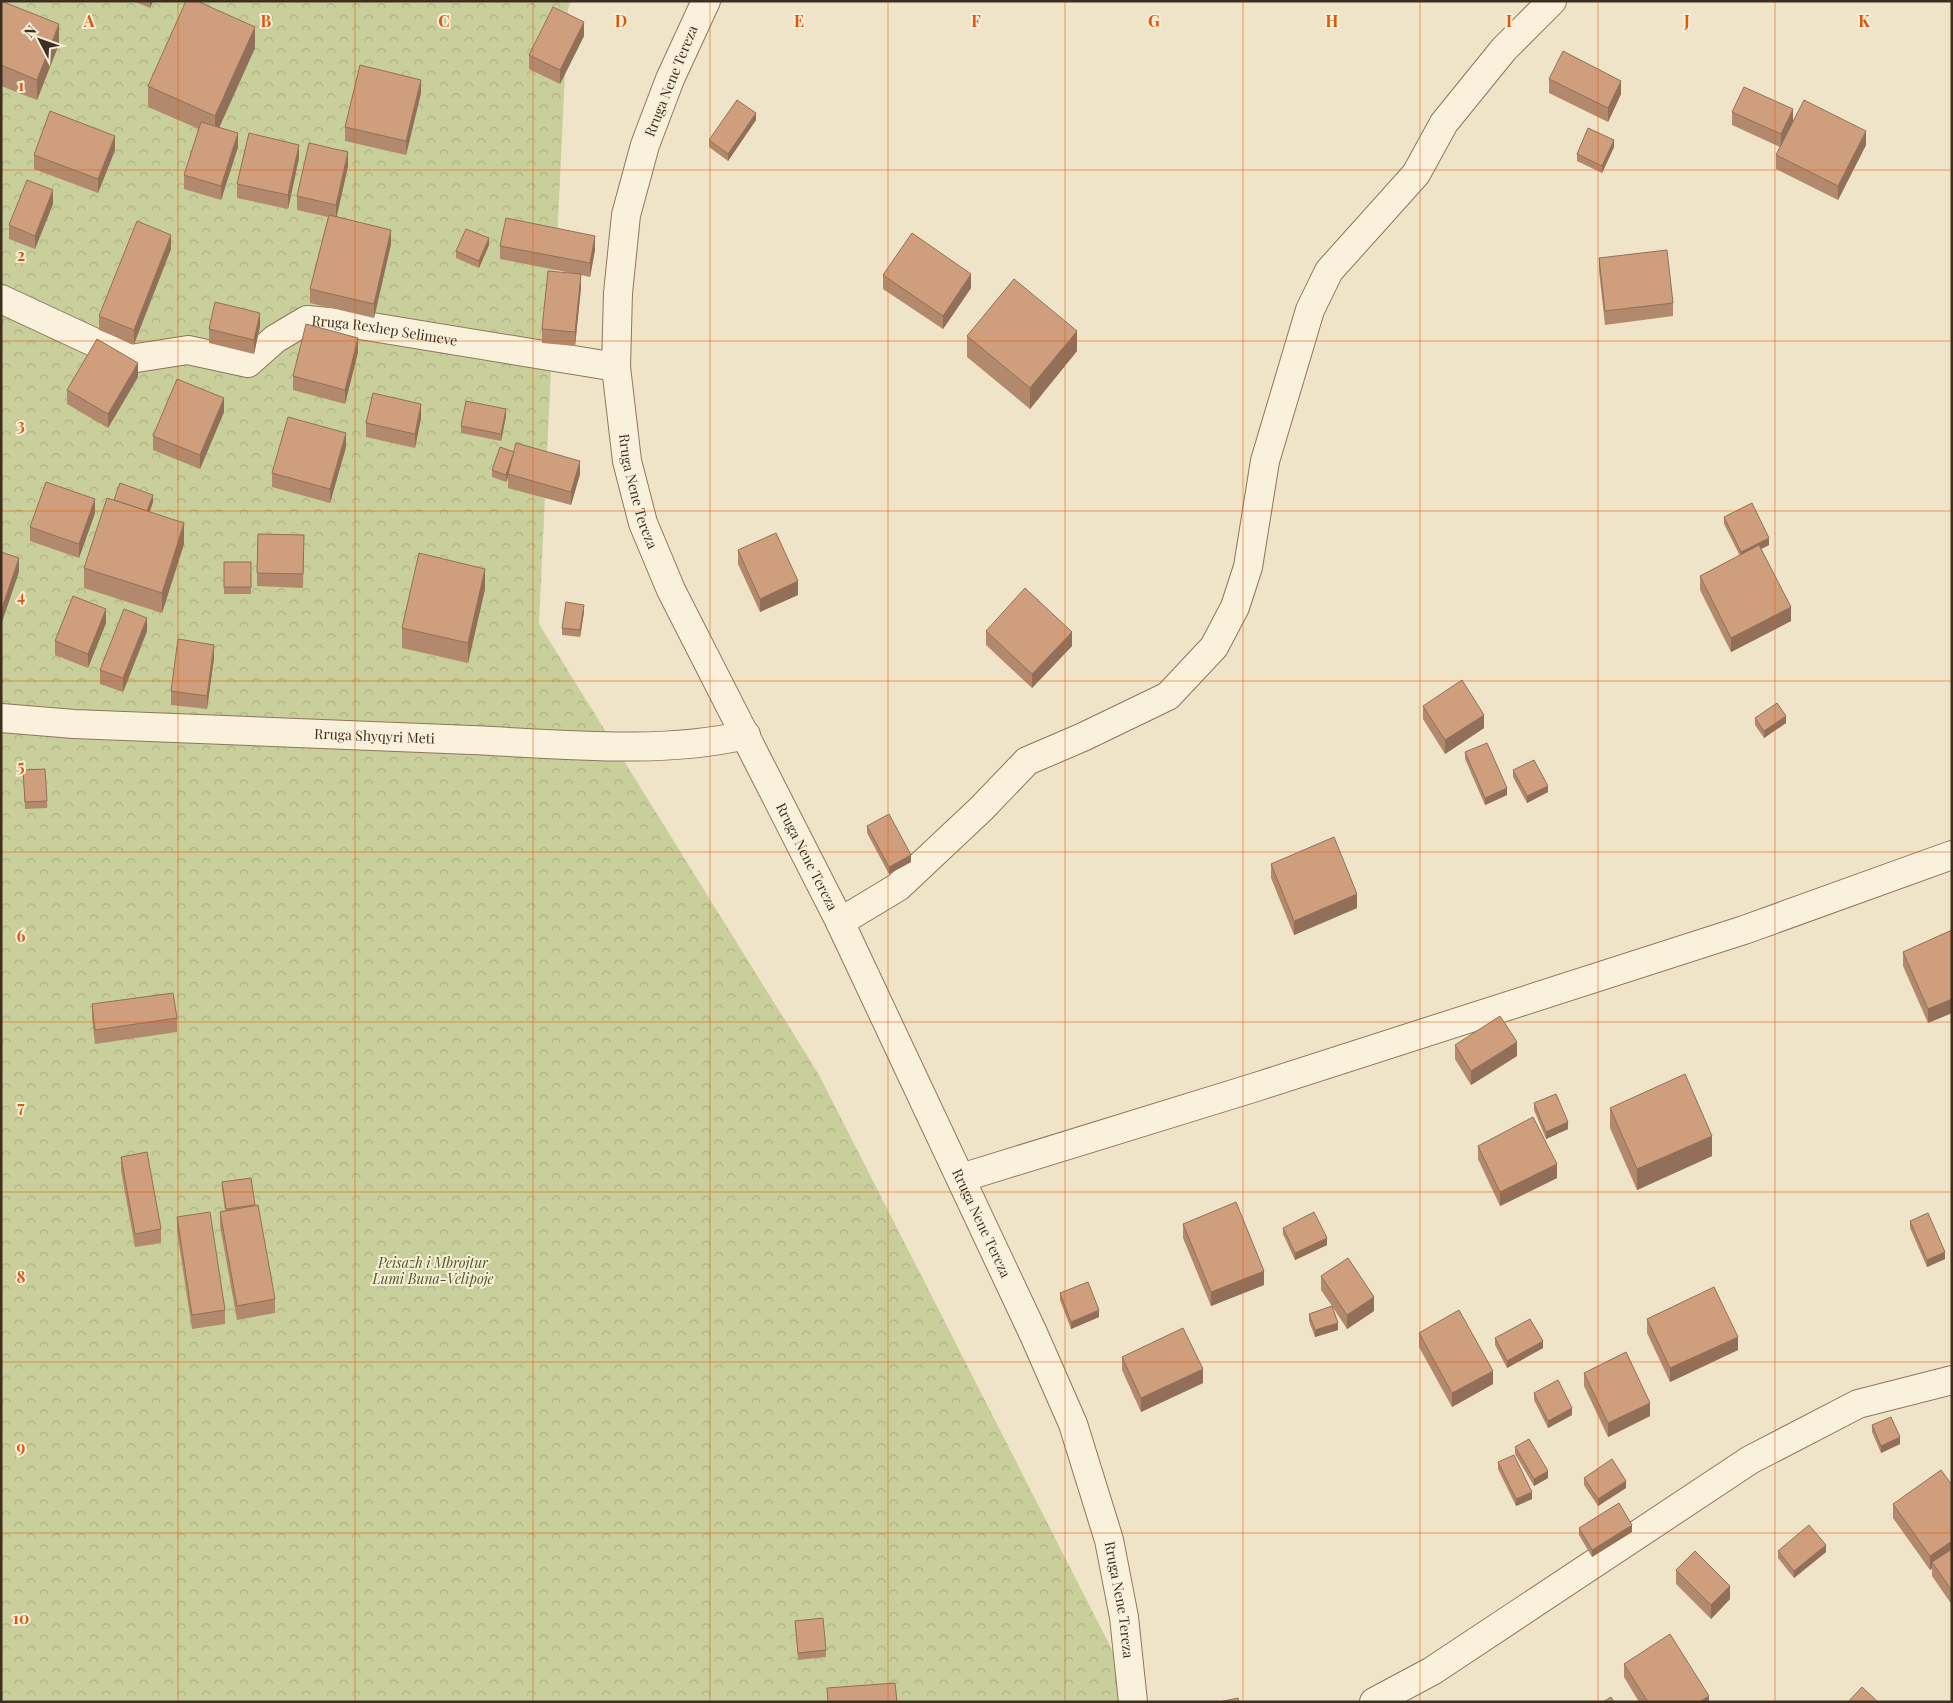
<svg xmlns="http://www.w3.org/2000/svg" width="1953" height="1703" font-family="'Playfair Display',serif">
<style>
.forest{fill:url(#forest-crowns)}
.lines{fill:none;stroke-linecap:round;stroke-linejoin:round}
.minor-casing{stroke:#8d765c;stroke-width:30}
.minor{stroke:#faf1dc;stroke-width:28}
.wall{fill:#b2896c}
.shaded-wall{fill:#916f58}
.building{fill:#cf9f7d;stroke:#916f58}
.grid{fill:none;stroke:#df570d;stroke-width:1;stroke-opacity:0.55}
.labels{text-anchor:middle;stroke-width:4;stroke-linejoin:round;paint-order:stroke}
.street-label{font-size:14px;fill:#3d2e20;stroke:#f7eed8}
.park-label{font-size:14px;font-style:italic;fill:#4d5a26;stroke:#f7eed8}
.grid-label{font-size:16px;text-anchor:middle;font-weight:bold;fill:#df570d;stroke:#f7eed8;stroke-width:4;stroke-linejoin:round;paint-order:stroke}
</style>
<defs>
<pattern id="forest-crowns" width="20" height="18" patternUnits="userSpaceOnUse" patternTransform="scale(1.25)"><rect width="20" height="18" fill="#c9cf9b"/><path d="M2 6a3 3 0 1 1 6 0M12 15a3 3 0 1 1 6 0" fill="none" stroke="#aeb285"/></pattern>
</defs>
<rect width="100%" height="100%" fill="#f0e4c8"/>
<polygon class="forest" points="1,1 571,1 568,9 539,624 819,1075 1132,1689 1128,1702 1,1702"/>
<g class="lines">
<defs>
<g id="minor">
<path id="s1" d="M706 1 670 79 645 145 626 215 618 293 616 367 627 461 643 523 671 590 840 922 1034 1335 1073 1424 1109 1540 1124 1617 1133 1702"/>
<path id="s2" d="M1 299 130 359 188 350 248 363 275 339 307 320 360 325 616 367"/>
<path id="s3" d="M1 718 74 724C207 729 339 735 471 740 559 744 660 755 746 735"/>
<polyline points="840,922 898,887 981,809 1027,761 1083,737 1168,696 1214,647 1235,607 1248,567 1265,461 1310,310 1329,271 1416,174 1444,123 1504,49 1552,1"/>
<polyline points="961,1178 1256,1087 1744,930 1952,855"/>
<polyline points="1374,1702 1432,1671 1750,1460 1858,1404 1952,1380"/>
</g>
</defs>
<use href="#minor" class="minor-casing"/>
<use href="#minor" class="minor"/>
</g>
<g class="wall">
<polygon points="1,1 59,44 37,100 1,86"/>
<polygon points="133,1 153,1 150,8"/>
<polygon points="584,36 560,84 529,69 529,55"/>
<polygon points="255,48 219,127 238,147 221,200 184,189 184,175 199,129 148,107 148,86"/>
<polygon points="1549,79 1621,94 1608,122 1549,93"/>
<polygon points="421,93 406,155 345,141 345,127"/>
<polygon points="1732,112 1793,122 1866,145 1838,200 1776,169 1776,155 1780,147 1732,125"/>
<polygon points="756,120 728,161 709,147 709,140"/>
<polygon points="1614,147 1602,173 1577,161 1577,154"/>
<polygon points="115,150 98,193 34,169 34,155"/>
<polygon points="299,158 288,209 237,198 237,184"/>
<polygon points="348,166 337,216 391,244 374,318 310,303 310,289 328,217 297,210 297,196"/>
<polygon points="53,204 35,249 9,239 9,225"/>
<polygon points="489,245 479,268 456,258 456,251"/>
<polygon points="500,246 595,250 590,277 581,275 581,288 575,346 542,343 542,329 571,273 500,259"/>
<polygon points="171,249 134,344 99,330 99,316"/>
<polygon points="1599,258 1673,303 1673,316 1605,325 1599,271"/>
<polygon points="883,275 971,288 943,329 883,289"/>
<polygon points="260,326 254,354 209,343 209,329"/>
<polygon points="967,336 1077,351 1030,409 967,357"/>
<polygon points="358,352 345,404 293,390 293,376"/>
<polygon points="138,377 108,428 67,404 67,390"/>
<polygon points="224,412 200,469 153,450 153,436"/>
<polygon points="506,416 501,441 461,433 461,426"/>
<polygon points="421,418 415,448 366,437 366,423"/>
<polygon points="346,447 330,503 272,487 272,473"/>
<polygon points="514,452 580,474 571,505 508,488 508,477 506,482 492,477 492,470"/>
<polygon points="114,500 153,502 150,512 184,544 162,613 84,588 84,568"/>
<polygon points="95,513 79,558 30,541 30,527"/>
<polygon points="1724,517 1769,545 1761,549 1791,621 1731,652 1700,590 1700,576 1740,556 1724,524"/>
<polygon points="304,549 303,588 257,586 257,573"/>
<polygon points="738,550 798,595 760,612 738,564"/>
<rect x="224" y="562" width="27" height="32"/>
<polygon points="485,589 468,663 402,648 402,628"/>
<polygon points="584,612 580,637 562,635 562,628"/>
<polygon points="106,623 88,668 55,655 55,641"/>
<polygon points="147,631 123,692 100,684 100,670"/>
<polygon points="986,631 1072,646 1032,688 986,645"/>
<polygon points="214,658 207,709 171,705 171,691"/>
<polygon points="1423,706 1484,728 1445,754 1423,719"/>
<polygon points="1755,718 1786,723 1764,738 1755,725"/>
<polygon points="1465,752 1507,795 1485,805 1465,759"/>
<polygon points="23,770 47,801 47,808 25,809"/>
<polygon points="1513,770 1548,792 1527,803 1513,777"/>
<polygon points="867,826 911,862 889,874 867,833"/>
<polygon points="1271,864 1357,908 1294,935 1271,878"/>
<polygon points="1952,930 1952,1013 1928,1023 1903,966 1903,952"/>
<polygon points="92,1004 177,1018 177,1032 95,1044 92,1018"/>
<polygon points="1455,1045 1517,1056 1471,1085 1455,1059"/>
<polygon points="1534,1103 1568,1129 1546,1139 1534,1110"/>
<polygon points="1610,1108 1712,1156 1637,1190 1610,1128"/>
<polygon points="1478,1146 1557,1178 1500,1206 1478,1159"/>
<polygon points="121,1157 161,1229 161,1243 135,1247 121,1171"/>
<polygon points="251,1178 255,1206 275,1299 275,1313 237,1320 220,1226 220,1212 225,1211 222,1189 222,1182"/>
<polygon points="177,1217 225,1310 225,1324 192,1329 177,1231"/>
<polygon points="1910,1221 1945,1259 1927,1267 1910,1228"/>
<polygon points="1183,1224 1264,1285 1211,1306 1183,1238"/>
<polygon points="1283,1228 1327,1245 1295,1260 1283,1234"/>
<polygon points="1321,1276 1374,1311 1347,1329 1332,1306 1338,1330 1315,1337 1309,1321 1309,1314 1332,1306 1321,1290"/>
<polygon points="1060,1293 1099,1317 1071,1329 1060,1300"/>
<polygon points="1647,1319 1738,1350 1670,1382 1647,1333"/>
<polygon points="1419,1333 1493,1384 1452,1407 1419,1347"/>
<polygon points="1495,1338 1543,1348 1507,1368 1495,1345"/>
<polygon points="1122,1357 1203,1383 1141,1412 1122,1370"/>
<polygon points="1584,1373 1650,1416 1608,1437 1584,1386"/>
<polygon points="1534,1393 1572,1415 1548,1428 1534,1400"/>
<polygon points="1872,1425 1900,1444 1881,1453 1872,1432"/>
<polygon points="1515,1447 1548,1478 1534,1486 1515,1454"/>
<polygon points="1498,1462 1532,1499 1516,1506 1498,1469"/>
<polygon points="1584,1478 1626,1488 1598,1506 1584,1485"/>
<polygon points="1952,1485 1952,1605 1932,1576 1932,1568 1930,1570 1893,1518 1893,1504"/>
<polygon points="1579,1528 1632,1532 1592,1557 1579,1535"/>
<polygon points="1778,1551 1826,1552 1794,1578 1778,1558"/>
<polygon points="1676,1570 1730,1599 1711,1619 1676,1584"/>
<polygon points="795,1621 826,1650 826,1657 798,1660"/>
<polygon points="1624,1664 1709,1702 1639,1702 1624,1677"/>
</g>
<g class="shaded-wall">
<polygon points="150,1 153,1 150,8"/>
<polygon points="584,22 584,36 560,84 560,70"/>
<polygon points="59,24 59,44 37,100 37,80"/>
<polygon points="255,27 255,48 215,137 215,116"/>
<polygon points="421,80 421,93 406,155 406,141"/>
<polygon points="1621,81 1621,94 1608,122 1608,108"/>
<polygon points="1793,109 1793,123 1781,148 1781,134"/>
<polygon points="756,113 756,120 728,161 728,154"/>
<polygon points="1866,131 1866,145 1838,200 1838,186"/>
<polygon points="238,133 238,147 221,200 221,186"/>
<polygon points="115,136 115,150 98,193 98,179"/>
<polygon points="1614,140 1614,147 1602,173 1602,166"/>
<polygon points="299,145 299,158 288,209 288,195"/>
<polygon points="348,152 348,166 336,219 336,205"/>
<polygon points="53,190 53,204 35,249 35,236"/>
<polygon points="391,230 391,244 374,318 374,304"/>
<polygon points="171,235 171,249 134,344 134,330"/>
<polygon points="595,236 595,250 590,277 590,263"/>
<polygon points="489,238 489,245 479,268 479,261"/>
<polygon points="581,274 581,288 575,346 575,332"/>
<polygon points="971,274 971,288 943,329 943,316"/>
<polygon points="260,313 260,326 254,354 254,340"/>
<polygon points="1077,331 1077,351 1030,409 1030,388"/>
<polygon points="358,338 358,352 345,404 345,390"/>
<polygon points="138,363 138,377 108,428 108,414"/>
<polygon points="224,398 224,412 200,469 200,455"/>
<polygon points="421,404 421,418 415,448 415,434"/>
<polygon points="506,409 506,416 501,441 501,434"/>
<polygon points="346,433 346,447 330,503 330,489"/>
<polygon points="514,452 508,474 508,477 506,482 506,475"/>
<polygon points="580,461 580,474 571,505 571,492"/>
<polygon points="153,495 153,502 144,527 144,520"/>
<polygon points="95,499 95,513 79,558 79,544"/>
<polygon points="184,523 184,544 162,613 162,593"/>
<polygon points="1769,538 1769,545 1741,559 1741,552"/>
<polygon points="19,558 19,572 1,625 1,611"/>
<polygon points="485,569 485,589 468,663 468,643"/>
<polygon points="798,581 798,595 760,612 760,599"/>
<polygon points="584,605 584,612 580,637 580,630"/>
<polygon points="1791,607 1791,621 1731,652 1731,638"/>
<polygon points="106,609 106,623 88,668 88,654"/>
<polygon points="147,618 147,631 123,692 123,678"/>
<polygon points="1072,632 1072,646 1032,688 1032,674"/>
<polygon points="214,645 214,658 207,709 207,696"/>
<polygon points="1484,715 1484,728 1445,754 1445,740"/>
<polygon points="1786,716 1786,723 1764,738 1764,731"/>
<polygon points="1548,786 1548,792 1527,803 1527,796"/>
<polygon points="1507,788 1507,795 1485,805 1485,798"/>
<polygon points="911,855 911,862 889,874 889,867"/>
<polygon points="1357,894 1357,908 1294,935 1294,921"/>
<polygon points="1952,999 1952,1013 1928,1023 1928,1009"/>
<polygon points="1517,1042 1517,1056 1471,1085 1471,1071"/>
<polygon points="1568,1122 1568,1129 1546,1139 1546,1132"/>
<polygon points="1712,1136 1712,1156 1637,1190 1637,1169"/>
<polygon points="1557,1164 1557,1178 1500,1206 1500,1192"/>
<polygon points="1327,1238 1327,1245 1295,1260 1295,1253"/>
<polygon points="1945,1252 1945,1259 1927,1267 1927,1260"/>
<polygon points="1264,1271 1264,1285 1211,1306 1211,1292"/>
<polygon points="1374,1297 1374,1311 1347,1329 1347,1315"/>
<polygon points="1099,1310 1099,1317 1071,1329 1071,1322"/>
<polygon points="1338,1323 1338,1330 1315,1337 1315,1330"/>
<polygon points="1738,1337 1738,1350 1670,1382 1670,1368"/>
<polygon points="1543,1341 1543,1348 1507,1368 1507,1361"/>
<polygon points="1203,1369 1203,1383 1141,1412 1141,1398"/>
<polygon points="1493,1371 1493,1384 1452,1407 1452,1393"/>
<polygon points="1650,1403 1650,1416 1608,1437 1608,1423"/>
<polygon points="1572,1408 1572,1415 1548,1428 1548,1421"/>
<polygon points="1900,1437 1900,1444 1881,1453 1881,1446"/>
<polygon points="1548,1471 1548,1478 1534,1486 1534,1479"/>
<polygon points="1626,1481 1626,1488 1598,1506 1598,1499"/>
<polygon points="1532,1492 1532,1499 1516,1506 1516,1499"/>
<polygon points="1632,1525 1632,1532 1592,1557 1592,1550"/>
<polygon points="1952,1541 1952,1555 1932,1562 1932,1568 1930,1570 1930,1556"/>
<polygon points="1826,1545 1826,1552 1794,1578 1794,1571"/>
<polygon points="1730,1586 1730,1599 1711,1619 1711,1605"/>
<polygon points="1709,1696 1709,1702 1699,1702"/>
</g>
<g class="building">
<polygon points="1,1 59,24 37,80 1,65"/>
<polygon points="186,1 197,1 255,27 215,116 148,86"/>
<polygon points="553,7 584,22 560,70 529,55"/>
<polygon points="1563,51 1621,81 1608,108 1549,79"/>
<polygon points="360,65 421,80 406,141 345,127"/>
<polygon points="1744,87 1793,109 1781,134 1732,112"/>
<polygon points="737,100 756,113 728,154 709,140"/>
<polygon points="1804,100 1866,131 1838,186 1776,155"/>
<polygon points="50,111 115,136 98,179 34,155"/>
<polygon points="201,122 238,133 221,186 184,175"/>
<polygon points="1588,128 1614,140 1602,166 1577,154"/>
<polygon points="249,133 299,145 288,195 237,184"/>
<polygon points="309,143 348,152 336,205 297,196"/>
<polygon points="27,180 53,190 35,236 9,225"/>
<polygon points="329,215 391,230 374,304 310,289"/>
<polygon points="506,218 595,236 590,263 500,246"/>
<polygon points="137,221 171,235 134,330 99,316"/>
<polygon points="466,229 489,238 479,261 456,251"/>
<polygon points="912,233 971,274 943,316 883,275"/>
<polygon points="1667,250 1673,303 1605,311 1599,258"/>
<polygon points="548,271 581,274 575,332 542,329"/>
<polygon points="1014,279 1077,331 1030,388 967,336"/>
<polygon points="215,302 260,313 254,340 209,329"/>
<polygon points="306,324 358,338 345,390 293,376"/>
<polygon points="97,339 138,363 108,414 67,390"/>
<polygon points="177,379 224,398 200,455 153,436"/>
<polygon points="373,393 421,404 415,434 366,423"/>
<polygon points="466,401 506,409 501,434 461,426"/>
<polygon points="288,417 346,433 330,489 272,473"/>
<polygon points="516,443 580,461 571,492 508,474"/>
<polygon points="500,447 514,452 506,475 492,470"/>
<polygon points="46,482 95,499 79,544 30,527"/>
<polygon points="120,483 153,495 147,511 114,500"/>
<polygon points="107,498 184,523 162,593 84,568"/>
<polygon points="1752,503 1769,538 1741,552 1724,517"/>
<polygon points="776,533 798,581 760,599 738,550"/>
<polygon points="258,534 304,535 303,574 257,573"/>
<polygon points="1759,545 1791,607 1731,638 1700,576"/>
<polygon points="1,552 19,558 1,611"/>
<polygon points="419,553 485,569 468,643 402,628"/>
<rect x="224" y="562" width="27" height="25"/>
<polygon points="1025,588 1072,632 1032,674 986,631"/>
<polygon points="73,596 106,609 88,654 55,641"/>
<polygon points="566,602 584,605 580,630 562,628"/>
<polygon points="124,609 147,618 123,678 100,670"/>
<polygon points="178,639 214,645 207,696 171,691"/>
<polygon points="1462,680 1484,715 1445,740 1423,706"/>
<polygon points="1777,703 1786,716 1764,731 1755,718"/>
<polygon points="1487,743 1507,788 1485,798 1465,752"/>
<polygon points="1534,760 1548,786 1527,796 1513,770"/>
<polygon points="45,769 47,801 25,802 23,770"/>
<polygon points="889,814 911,855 889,867 867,826"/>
<polygon points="1334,837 1357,894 1294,921 1271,864"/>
<polygon points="1952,930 1952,999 1928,1009 1903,952"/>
<polygon points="173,993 177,1018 95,1030 92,1004"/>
<polygon points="1500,1016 1517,1042 1471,1071 1455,1045"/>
<polygon points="1685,1074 1712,1136 1637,1169 1610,1108"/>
<polygon points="1556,1094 1568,1122 1546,1132 1534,1103"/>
<polygon points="1533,1117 1557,1164 1500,1192 1478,1146"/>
<polygon points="147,1152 161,1229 135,1234 121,1157"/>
<polygon points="251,1178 255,1205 226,1209 222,1182"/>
<polygon points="1236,1202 1264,1271 1211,1292 1183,1224"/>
<polygon points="258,1205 275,1299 237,1306 220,1212"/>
<polygon points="210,1212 225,1310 192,1315 177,1217"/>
<polygon points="1314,1212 1327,1238 1295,1253 1283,1228"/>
<polygon points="1928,1213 1945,1252 1927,1260 1910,1221"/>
<polygon points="1348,1258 1374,1297 1347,1315 1321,1276"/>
<polygon points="1088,1282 1099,1310 1071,1322 1060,1293"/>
<polygon points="1714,1287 1738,1337 1670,1368 1647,1319"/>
<polygon points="1332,1306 1338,1323 1315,1330 1309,1314"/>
<polygon points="1459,1310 1493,1371 1452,1393 1419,1333"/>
<polygon points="1530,1319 1543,1341 1507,1361 1495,1338"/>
<polygon points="1183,1328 1203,1369 1141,1398 1122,1357"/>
<polygon points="1626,1352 1650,1403 1608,1423 1584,1373"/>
<polygon points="1558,1380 1572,1408 1548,1421 1534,1393"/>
<polygon points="1891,1417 1900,1437 1881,1446 1872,1425"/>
<polygon points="1529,1439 1548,1471 1534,1479 1515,1447"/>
<polygon points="1514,1455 1532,1492 1516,1499 1498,1462"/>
<polygon points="1612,1459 1626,1481 1598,1499 1584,1478"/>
<polygon points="1941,1470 1952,1485 1952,1541 1930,1556 1893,1504"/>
<polygon points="1619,1503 1632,1525 1592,1550 1579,1528"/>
<polygon points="1809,1525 1826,1545 1794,1571 1778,1551"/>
<polygon points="1952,1549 1952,1591 1932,1562"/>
<polygon points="1695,1551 1730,1586 1711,1605 1676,1570"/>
<polygon points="823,1618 826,1650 798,1653 795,1621"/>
<polygon points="1670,1634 1709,1696 1699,1702 1648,1702 1624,1664"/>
<polygon points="895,1683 897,1702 828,1702 827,1688"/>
<polygon points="1862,1687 1878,1702 1848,1702"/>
<polygon points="1611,1697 1614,1702 1603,1702"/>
<polygon points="1238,1698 1239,1702 1219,1702"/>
</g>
<path class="grid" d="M178 1V1702M355 1V1702M533 1V1702M710 1V1702M888 1V1702M1065 1V1702M1243 1V1702M1420 1V1702M1598 1V1702M1775 1V1702M1 170H1952M1 341H1952M1 511H1952M1 681H1952M1 852H1952M1 1022H1952M1 1192H1952M1 1362H1952M1 1533H1952"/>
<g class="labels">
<g class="street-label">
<text transform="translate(671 81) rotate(-68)" y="5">Rruga Nene Tereza</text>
<text dy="5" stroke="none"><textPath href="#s2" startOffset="414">Rruga Rexhep Selimeve</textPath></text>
<text dy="5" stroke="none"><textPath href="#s1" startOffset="508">Rruga Nene Tereza</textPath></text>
<text dy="5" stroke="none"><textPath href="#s3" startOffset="374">Rruga Shyqyri Meti</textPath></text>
<text dy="5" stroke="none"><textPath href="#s1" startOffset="912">Rruga Nene Tereza</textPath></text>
<text dy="5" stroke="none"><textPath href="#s1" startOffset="1318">Rruga Nene Tereza</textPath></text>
<text dy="5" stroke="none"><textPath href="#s1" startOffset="1721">Rruga Nene Tereza</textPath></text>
</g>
<g class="park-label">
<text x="433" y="1268">Peisazh i Mbrojtur<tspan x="433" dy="16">Lumi Buna-Velipoje</tspan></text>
</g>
</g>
<g class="grid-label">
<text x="89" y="27">A</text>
<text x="266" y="27">B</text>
<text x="444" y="27">C</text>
<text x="621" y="27">D</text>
<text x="799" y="27">E</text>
<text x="976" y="27">F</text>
<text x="1154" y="27">G</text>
<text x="1332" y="27">H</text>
<text x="1509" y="27">I</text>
<text x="1687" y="27">J</text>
<text x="1864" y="27">K</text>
<text x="21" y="91">1</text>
<text x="21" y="261">2</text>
<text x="21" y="431">3</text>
<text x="21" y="602">4</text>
<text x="21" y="772">5</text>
<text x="21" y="942">6</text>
<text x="21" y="1113">7</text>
<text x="21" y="1283">8</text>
<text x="21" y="1453">9</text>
<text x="21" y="1624">10</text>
</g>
<rect width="1953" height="1703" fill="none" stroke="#3d2e20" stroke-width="5"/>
<g transform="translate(40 40) rotate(311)" stroke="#f7eed8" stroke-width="4" paint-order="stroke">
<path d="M0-4L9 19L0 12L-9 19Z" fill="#3d2e20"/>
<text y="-8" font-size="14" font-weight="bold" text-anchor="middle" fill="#3d2e20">N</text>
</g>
</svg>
